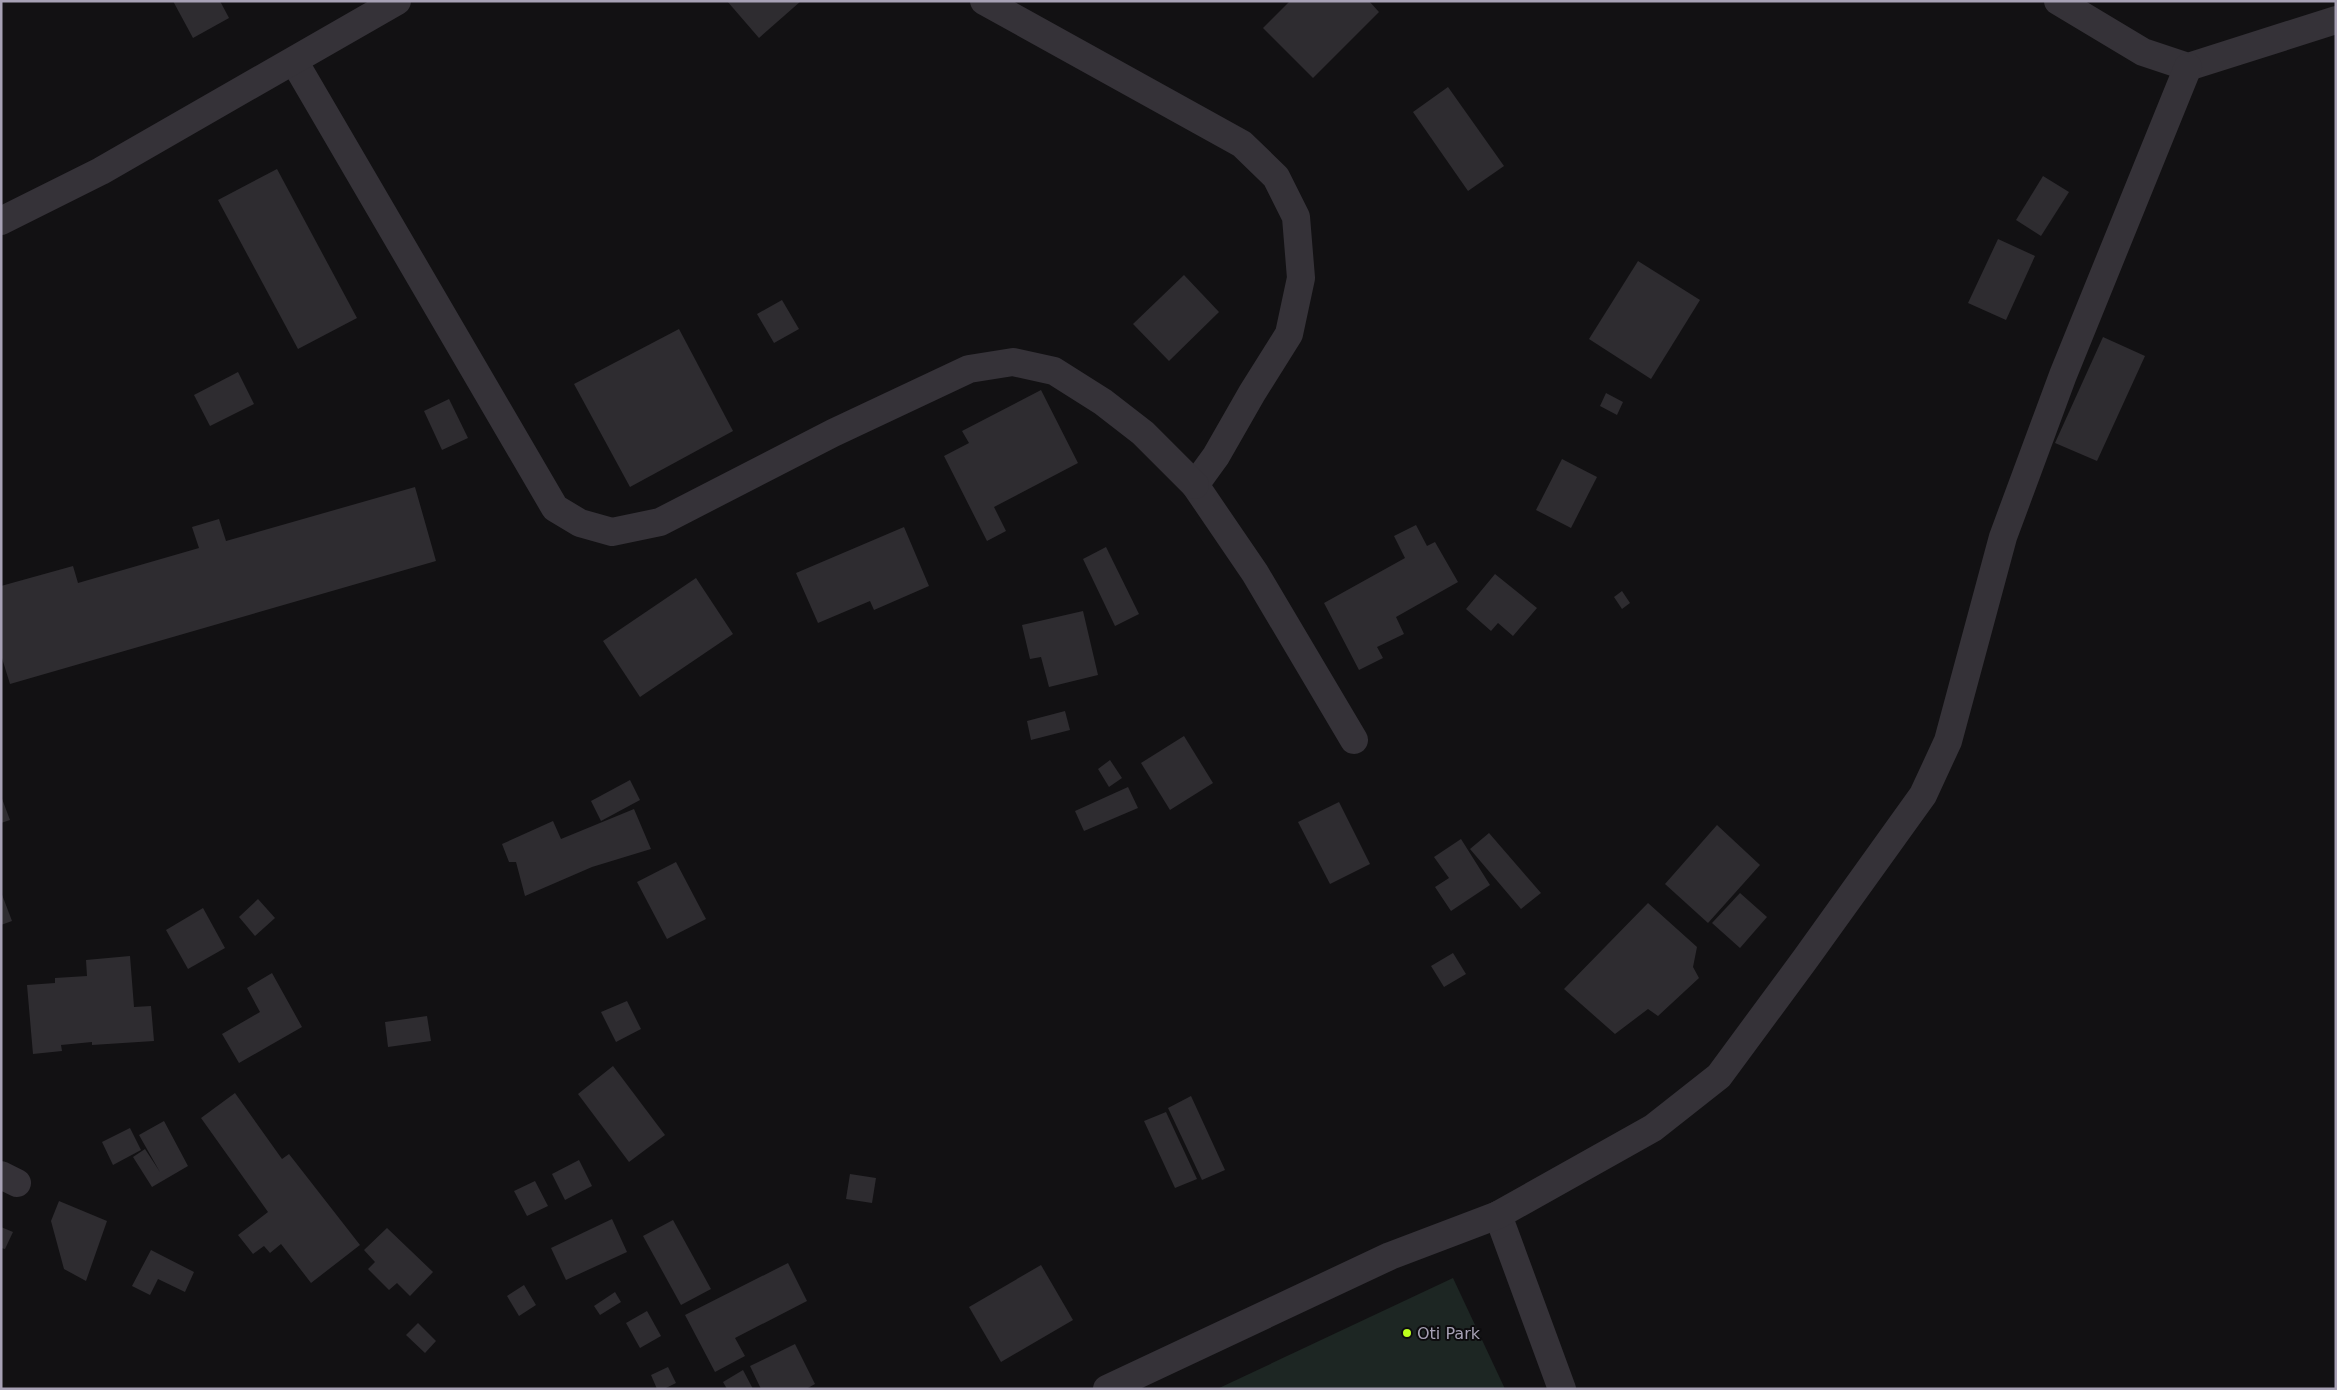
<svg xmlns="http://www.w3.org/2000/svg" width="2337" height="1390" font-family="'DejaVu Sans',sans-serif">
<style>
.green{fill:#1d2623}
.building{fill:#2e2c30}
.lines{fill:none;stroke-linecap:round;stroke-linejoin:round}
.minor{stroke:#353238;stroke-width:28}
.poi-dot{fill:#bcff1c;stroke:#0d0c0e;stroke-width:2}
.labels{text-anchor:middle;stroke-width:4;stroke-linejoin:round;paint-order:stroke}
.poi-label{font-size:16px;fill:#a7a1b5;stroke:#0d0c0e;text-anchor:start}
</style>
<rect width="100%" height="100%" fill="#121113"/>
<polygon class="green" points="1453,1278 1505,1389 1217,1389"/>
<g class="building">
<polygon points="173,1 220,1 229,18 193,38"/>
<polygon points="727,1 801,1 759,38"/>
<polygon points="1290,1 1369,1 1379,12 1313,78 1263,28"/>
<polygon points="1448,87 1504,166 1468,191 1413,112"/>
<polygon points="277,169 357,318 298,349 218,200"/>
<polygon points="2043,176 2069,192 2041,236 2016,220"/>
<polygon points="1998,239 2035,256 2006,320 1968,303"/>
<polygon points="1638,261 1700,300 1651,379 1589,339"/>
<polygon points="1184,275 1219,312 1169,361 1133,324"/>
<polygon points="782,300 799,329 774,343 757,314"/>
<polygon points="679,329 733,431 630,487 574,384"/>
<polygon points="2103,337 2145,356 2097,461 2055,443"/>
<polygon points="238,372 254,404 210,426 194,395"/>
<polygon points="1041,390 1078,463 994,507 1006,531 987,541 944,456 969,443 962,431"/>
<polygon points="1606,393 1623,402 1617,415 1600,406"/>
<polygon points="449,399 468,438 442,450 424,411"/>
<polygon points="1562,459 1597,477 1571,528 1536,510"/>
<polygon points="415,487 436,561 10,684 1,655 1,586 73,566 78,583 199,548 192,527 219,519 226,541"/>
<polygon points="1416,525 1427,546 1435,542 1458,582 1396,617 1404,634 1377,647 1383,658 1359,670 1324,603 1405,558 1394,536"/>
<polygon points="904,527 929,586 874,610 870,601 818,623 796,573"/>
<polygon points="1106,547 1139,614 1115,626 1083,559"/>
<polygon points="1495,574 1537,608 1513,636 1498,623 1491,631 1466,609"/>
<polygon points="696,578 733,634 640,697 603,641"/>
<polygon points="1622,591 1630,603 1622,609 1614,597"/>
<polygon points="1083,611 1098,675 1049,687 1041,657 1030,659 1022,625"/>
<polygon points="1065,711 1070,730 1031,740 1027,721"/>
<polygon points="1184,736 1213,783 1170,810 1141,763"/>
<polygon points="1110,760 1122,778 1109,787 1098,769"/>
<polygon points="630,780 640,800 601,821 591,801"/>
<polygon points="1128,787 1138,808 1084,831 1075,811"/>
<polygon points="1,796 10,820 1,823"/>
<polygon points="1339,802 1370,864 1330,884 1298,822"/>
<polygon points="634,809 651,849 592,867 525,896 516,862 509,862 502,844 553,821 561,839"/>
<polygon points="1717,825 1760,865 1708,923 1665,884"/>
<polygon points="1489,833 1541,893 1521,909 1470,849"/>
<polygon points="1461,839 1490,885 1451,911 1435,887 1449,878 1434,857"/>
<polygon points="676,862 706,919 667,939 637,882"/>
<polygon points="1,892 12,921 1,925"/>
<polygon points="1740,893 1767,917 1740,948 1712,923"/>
<polygon points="258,899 275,918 255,936 239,917"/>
<polygon points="1648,903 1697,947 1693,967 1699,978 1658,1016 1648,1009 1615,1034 1564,989"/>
<polygon points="203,908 225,948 188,969 166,930"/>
<polygon points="1453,953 1466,974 1444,987 1431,966"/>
<polygon points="130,956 134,1007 151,1006 154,1041 92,1045 92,1042 61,1045 62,1051 33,1054 27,985 55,983 55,978 87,976 86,960"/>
<polygon points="272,973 302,1027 239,1063 222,1034 260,1012 247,988"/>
<polygon points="627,1001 641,1029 616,1042 601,1012"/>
<polygon points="427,1016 431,1041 388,1047 385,1022"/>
<polygon points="613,1066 665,1135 629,1162 578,1094"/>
<polygon points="235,1093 282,1159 289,1154 360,1245 311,1283 281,1244 270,1253 264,1246 253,1254 238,1235 268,1212 201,1118"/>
<polygon points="1191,1096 1225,1170 1202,1180 1168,1108"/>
<polygon points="1166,1112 1197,1179 1175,1188 1144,1121"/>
<polygon points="164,1121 188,1166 152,1187 133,1157 145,1149 160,1172 139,1135"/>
<polygon points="130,1128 141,1150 113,1165 102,1142"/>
<polygon points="579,1160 592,1186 565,1200 552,1174"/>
<polygon points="850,1174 876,1178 872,1203 846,1199"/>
<polygon points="535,1181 548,1206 527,1216 514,1191"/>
<polygon points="59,1201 107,1221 86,1281 64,1269 51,1221"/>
<polygon points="612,1219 627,1252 566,1280 551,1248"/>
<polygon points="673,1220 711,1289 681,1305 643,1236"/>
<polygon points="1,1227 13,1232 5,1249 1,1248"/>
<polygon points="387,1228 433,1272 410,1296 397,1283 389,1290 368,1269 375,1262 364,1250"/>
<polygon points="151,1250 194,1272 185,1292 158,1279 150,1295 132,1286"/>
<polygon points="788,1263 807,1301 735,1338 745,1356 715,1372 685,1315"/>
<polygon points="1041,1265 1073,1320 1001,1362 969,1307"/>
<polygon points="524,1285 536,1305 519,1316 507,1296"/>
<polygon points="615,1292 621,1302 600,1315 594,1306"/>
<polygon points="647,1311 661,1336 640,1348 626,1323"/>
<polygon points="418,1323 436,1341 425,1353 406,1335"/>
<polygon points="795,1344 815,1384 806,1389 761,1389 750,1366"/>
<polygon points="668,1367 676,1383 664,1389 657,1389 651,1375"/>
<polygon points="743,1370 753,1389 727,1389 723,1382"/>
</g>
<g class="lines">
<g class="minor">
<polyline points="984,1 1242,144 1276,177 1296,217 1301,278 1289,334 1252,393 1216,456 1195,485 1255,573 1354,740"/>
<polyline points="2058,1 2143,52 2188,67 2336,20"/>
<polyline points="294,61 555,508 580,523 612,532 660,522 833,433 969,369 1013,362 1054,371 1103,402 1143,433 1195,485"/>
<polyline points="1,221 101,171 397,1"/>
<polyline points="1,1175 17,1183"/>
<polyline points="1498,1215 1562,1389"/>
<polyline points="1107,1389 1390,1256 1498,1215 1653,1128 1719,1076 1806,958 1923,795 1948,741 2003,537 2063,375 2188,67"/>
</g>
</g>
<circle class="poi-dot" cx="1407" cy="1333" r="5"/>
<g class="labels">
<g class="poi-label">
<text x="1417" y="1339">Oti Park</text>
</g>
</g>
<rect width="2337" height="1390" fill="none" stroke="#a7a1b5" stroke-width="5"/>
</svg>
